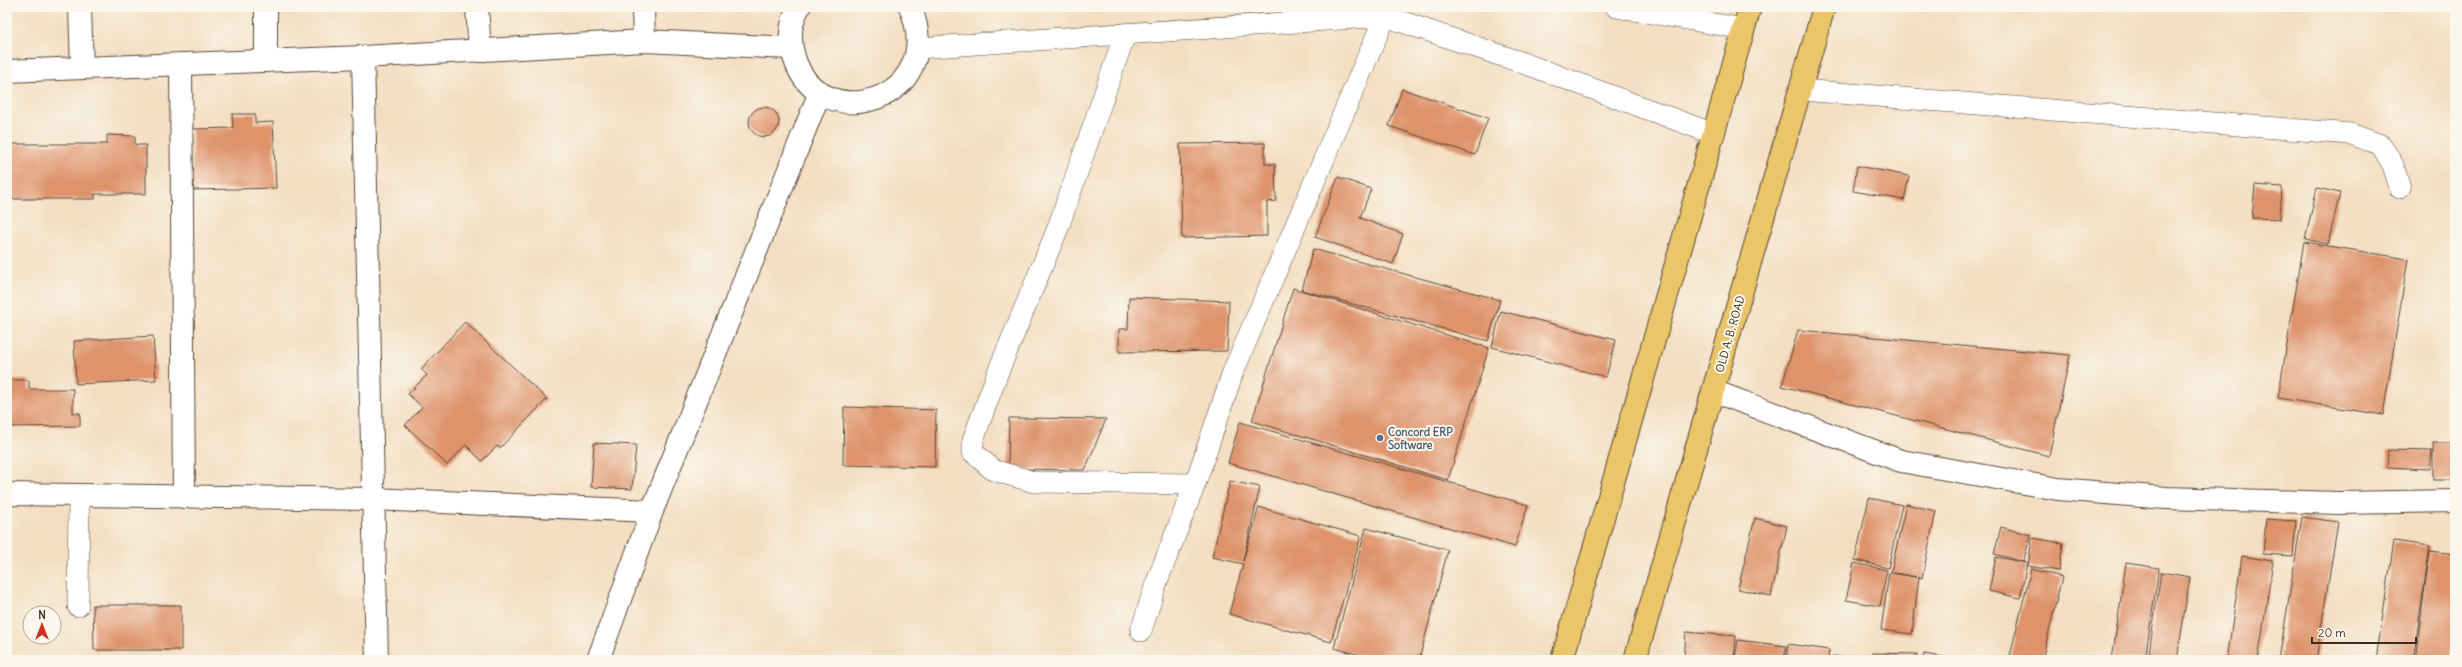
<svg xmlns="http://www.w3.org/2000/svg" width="2462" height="667" font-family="Delius,sans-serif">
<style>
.building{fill:#de936b}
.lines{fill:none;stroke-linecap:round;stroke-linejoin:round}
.lane-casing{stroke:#574536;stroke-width:22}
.street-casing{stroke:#574536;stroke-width:24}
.primary-casing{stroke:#574536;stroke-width:24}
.lane{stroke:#fff;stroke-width:21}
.street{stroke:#fff;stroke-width:22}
.primary{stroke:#ebc669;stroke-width:22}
.service-dot{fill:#5c6f8a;stroke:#fbf7ec;stroke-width:1.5}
.labels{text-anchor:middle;stroke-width:4;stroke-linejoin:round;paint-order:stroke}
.street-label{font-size:11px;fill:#3b2a1e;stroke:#fbf7ec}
.service-label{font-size:11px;font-weight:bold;fill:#4e5e75;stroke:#fbf7ec;text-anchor:start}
</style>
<rect width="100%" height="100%" fill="#fbf7ec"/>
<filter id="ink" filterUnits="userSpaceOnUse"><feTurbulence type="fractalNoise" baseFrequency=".025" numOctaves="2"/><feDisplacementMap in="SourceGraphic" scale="8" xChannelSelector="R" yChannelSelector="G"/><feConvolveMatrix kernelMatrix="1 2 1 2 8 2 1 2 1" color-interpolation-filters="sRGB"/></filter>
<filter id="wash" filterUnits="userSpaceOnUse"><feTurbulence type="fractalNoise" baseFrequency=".012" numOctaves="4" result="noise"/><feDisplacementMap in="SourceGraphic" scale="16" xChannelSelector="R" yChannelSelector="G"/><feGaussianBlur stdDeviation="0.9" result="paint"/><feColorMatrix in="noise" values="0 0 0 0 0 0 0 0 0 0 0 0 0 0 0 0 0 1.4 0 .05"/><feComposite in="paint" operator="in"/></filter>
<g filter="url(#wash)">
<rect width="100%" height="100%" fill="#f3dec1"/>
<g id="blocks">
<g class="building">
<polygon points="1402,89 1488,118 1475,155 1389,126"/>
<circle cx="764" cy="122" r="15"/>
<polygon points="232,114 255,114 255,123 273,122 276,188 193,190 192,129 233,128"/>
<polygon points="107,135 135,136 135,145 146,145 146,194 95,194 95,199 7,199 7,144 107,144"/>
<polygon points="1265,143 1265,164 1275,164 1276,201 1267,202 1267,236 1182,238 1180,144"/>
<polygon points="1857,166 1909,176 1904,200 1853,191"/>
<polygon points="1338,177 1371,189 1360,218 1403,234 1393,264 1315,237"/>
<polygon points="2255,185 2282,187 2280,219 2252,218"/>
<polygon points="2317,188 2340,193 2328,244 2305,239"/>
<polygon points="2304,242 2408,259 2383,415 2278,398"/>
<polygon points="1313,249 1500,300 1488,341 1302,290"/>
<polygon points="1293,288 1489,348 1448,480 1252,421"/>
<polygon points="1129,297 1229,301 1227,351 1119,352 1119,329 1128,329"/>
<polygon points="1501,311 1616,340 1606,377 1492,347"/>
<polygon points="465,322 547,399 500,448 497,446 482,461 466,445 447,465 405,425 422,407 408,394 427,375 421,369"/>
<polygon points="1798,330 2070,355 2049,456 1782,386"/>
<polygon points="153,336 156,380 76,384 74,341"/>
<polygon points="7,380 29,380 29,389 73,389 73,413 80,413 80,426 7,427"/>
<polygon points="844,407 936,410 935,467 843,465"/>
<polygon points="1009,418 1106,419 1085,470 1008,469"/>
<polygon points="1240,422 1528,505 1515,547 1228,463"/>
<polygon points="594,443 636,445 632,489 591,487"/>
<rect x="2433" y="443" width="22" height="37"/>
<polygon points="2388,450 2432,451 2430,469 2387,467"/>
<polygon points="1230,481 1260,487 1243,561 1259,507 1361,536 1331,642 1229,614 1243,564 1212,557"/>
<polygon points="1869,498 1902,505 1888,568 1855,560"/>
<polygon points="1906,504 1936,511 1922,578 1919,577 1912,634 1881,630 1889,573 1916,577 1891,572"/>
<polygon points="2302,517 2338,522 2316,660 2279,660"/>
<polygon points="1755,518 1787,526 1771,596 1738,589"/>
<polygon points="2266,519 2296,521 2293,556 2263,554"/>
<polygon points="2001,527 2031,535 2023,562 1994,554"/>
<polygon points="1366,528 1448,550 1419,660 1379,660 1334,648"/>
<polygon points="2032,538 2063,543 2059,571 2028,566"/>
<polygon points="2394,541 2430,546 2413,660 2376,660"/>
<polygon points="2430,551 2455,554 2455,630 2451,660 2415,660"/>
<polygon points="2242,556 2273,561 2258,660 2227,660"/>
<polygon points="1996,557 2027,563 2020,598 1989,591"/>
<polygon points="1854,563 1887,570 1880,606 1846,600"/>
<polygon points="2126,563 2159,568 2145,660 2112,660"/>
<polygon points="2031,569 2062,577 2042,660 2009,660"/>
<polygon points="2161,572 2190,577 2177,660 2148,660"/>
<polygon points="93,605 181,605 181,650 94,650"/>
<polygon points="1686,632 1736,636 1734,660 1684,660"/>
<polygon points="1738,640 1786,646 1784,660 1735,660"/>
<polygon points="1788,644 1829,650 1828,660 1786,660"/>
<polygon points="1872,653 1917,654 1917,660 1872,660"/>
<polygon points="1924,654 1954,659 1954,660 1923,660"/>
<polygon points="1833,656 1860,659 1860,660 1833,660"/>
</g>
</g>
</g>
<g filter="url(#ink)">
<use href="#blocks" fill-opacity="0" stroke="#574536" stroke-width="1"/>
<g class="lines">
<defs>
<g id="lane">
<polyline points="1616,7 1744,29"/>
<polyline points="1125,34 1058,228 998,372 973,440 973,452 993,470 1034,482 1195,484"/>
<polyline points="918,48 1385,16 1526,64 1714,134"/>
<polyline points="1801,90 2351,134 2381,145 2393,165 2400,188"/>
<polyline points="78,606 79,495"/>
<polyline points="1141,631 1156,584 1195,484 1233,372 1389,7"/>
</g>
<g id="street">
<polyline points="80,7 82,68"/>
<polyline points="477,7 480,51"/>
<polyline points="643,7 644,41"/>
<path d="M799 7C790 22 789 40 794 57 819 140 950 100 910 7"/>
<polyline points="363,57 377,660"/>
<polyline points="266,61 266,7"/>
<polyline points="181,64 184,497"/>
<polyline points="7,71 363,57 644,41 791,48"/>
<polyline points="1713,391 1901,461 2058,489 2166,498 2339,503 2455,501"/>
<polyline points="7,494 372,499 652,511 820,92"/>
<polyline points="598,660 652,511"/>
</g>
<g id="primary">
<polyline points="1562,660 1750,7"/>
<polyline points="1635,660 1824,7"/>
</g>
</defs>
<use href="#lane" class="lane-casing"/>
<use href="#street" class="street-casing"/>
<use href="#primary" class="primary-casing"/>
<use href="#lane" class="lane"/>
<use href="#street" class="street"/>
<use href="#primary" class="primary"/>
</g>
</g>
<circle class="service-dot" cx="1380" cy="438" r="4"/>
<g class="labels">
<g class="street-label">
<text transform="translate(1730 334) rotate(-74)" y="4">OLD A. B. ROAD</text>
</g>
<g class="service-label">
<text x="1388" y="436">Concord ERP<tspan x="1388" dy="13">Software</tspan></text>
</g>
</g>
<rect width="2462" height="667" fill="none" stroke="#fbf7ec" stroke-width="24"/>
<g transform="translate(42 625)"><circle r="19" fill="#fbf7ec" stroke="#aea59a"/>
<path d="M0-3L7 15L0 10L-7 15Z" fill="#c8321e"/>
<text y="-6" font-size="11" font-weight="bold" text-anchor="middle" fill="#3b2a1e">N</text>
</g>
<path d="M2312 637v6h104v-6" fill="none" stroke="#3b2a1e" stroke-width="2"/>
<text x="2318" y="637" font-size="12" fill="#3b2a1e" stroke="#fbf7ec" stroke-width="3" paint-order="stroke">20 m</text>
</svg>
